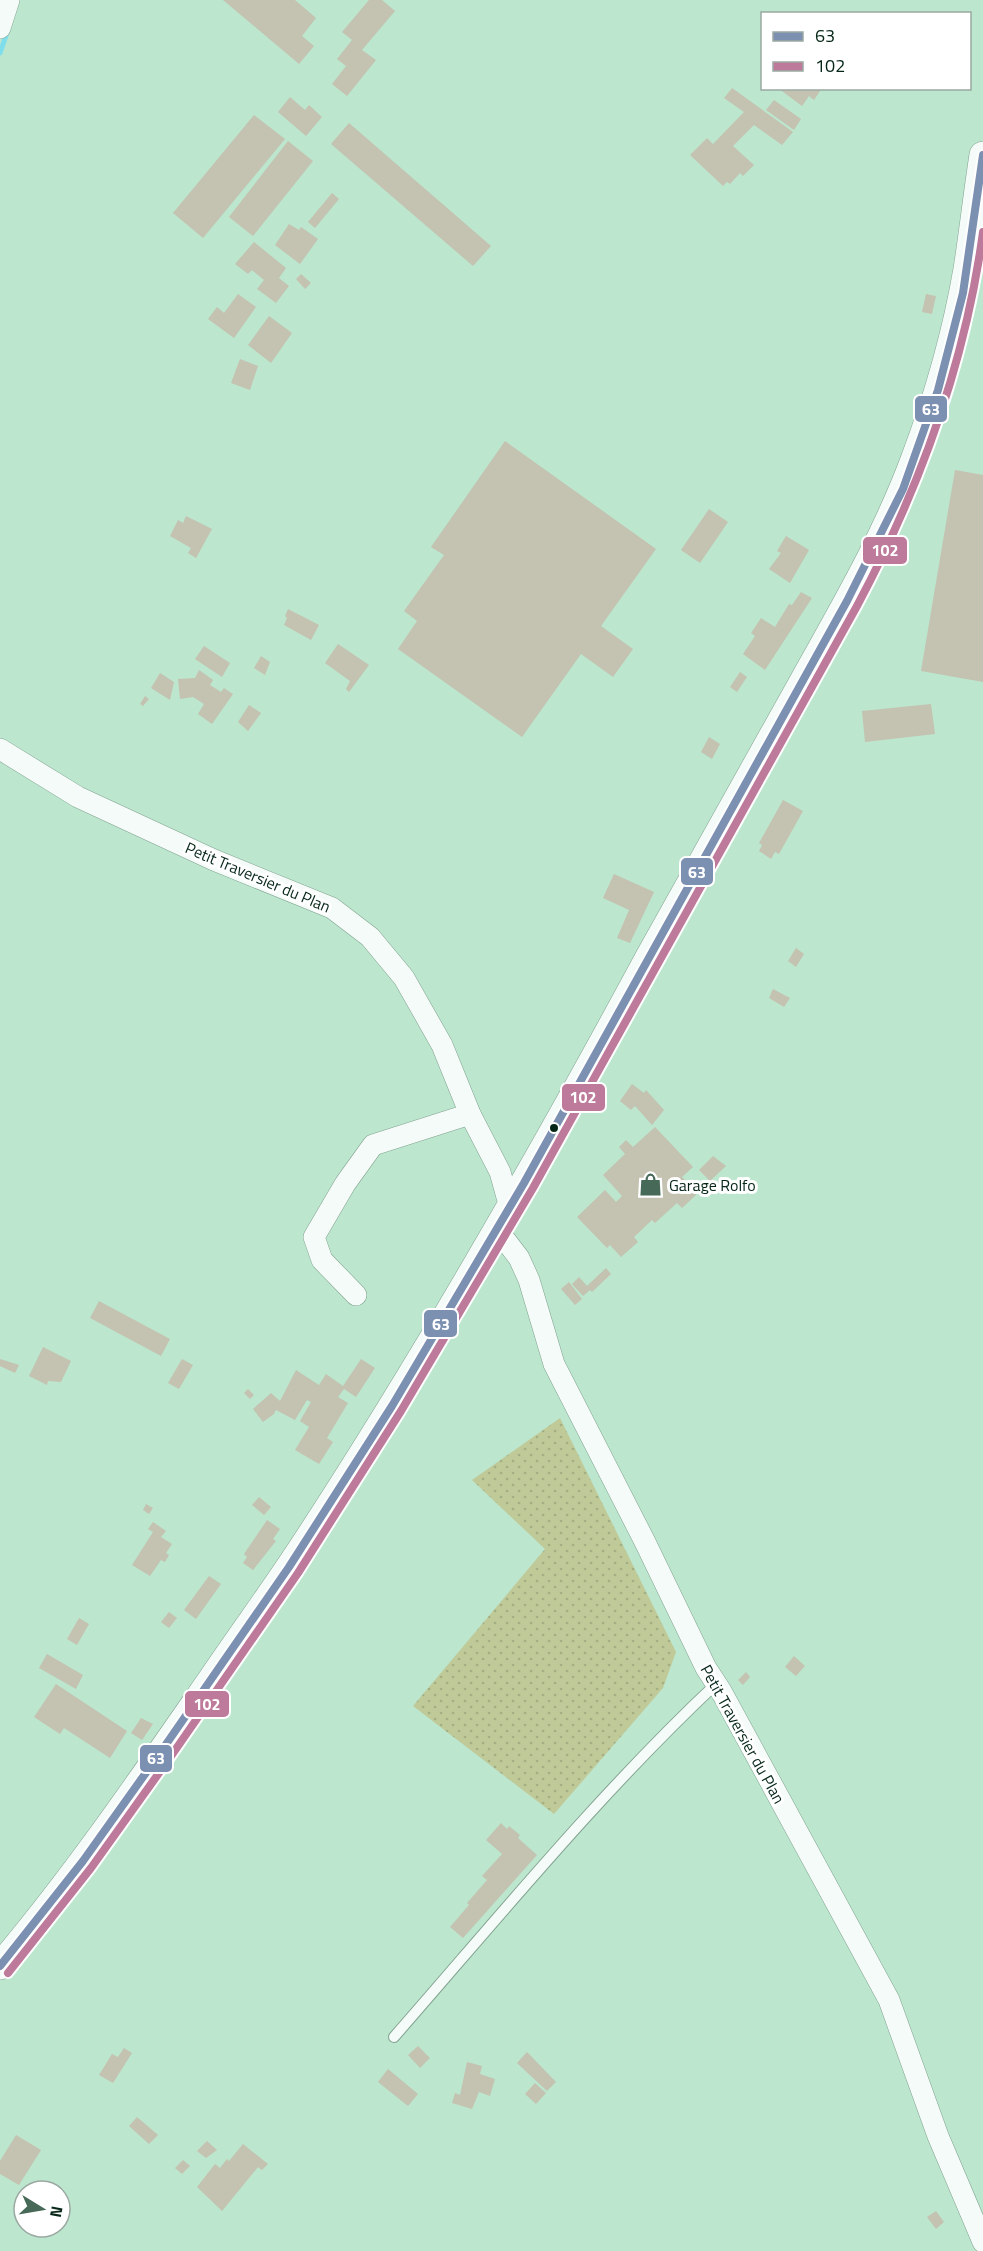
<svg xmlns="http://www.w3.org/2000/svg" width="983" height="2251" font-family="'Titillium Web',sans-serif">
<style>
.grass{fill:url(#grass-dots)}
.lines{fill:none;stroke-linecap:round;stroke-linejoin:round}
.stream{stroke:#7fdeec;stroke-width:5}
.building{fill:#c4c2b0}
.service-casing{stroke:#82a391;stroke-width:12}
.minor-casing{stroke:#82a391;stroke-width:22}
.tertiary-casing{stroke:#82a391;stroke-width:28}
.service{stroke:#f5fbf8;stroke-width:10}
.minor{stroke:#f5fbf8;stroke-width:21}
.tertiary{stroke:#f5fbf8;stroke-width:27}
.bus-1-casing{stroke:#fff;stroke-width:12}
.bus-2-casing{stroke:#fff;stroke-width:12}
.bus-1{stroke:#7c90b1;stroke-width:8}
.bus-2{stroke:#bd7a9a;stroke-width:8}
.bus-dot{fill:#062717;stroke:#fff;stroke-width:2}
.labels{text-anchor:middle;stroke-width:6;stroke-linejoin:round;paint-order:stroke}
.street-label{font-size:16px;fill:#062717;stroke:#fff}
.poi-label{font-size:16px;fill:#062717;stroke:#fff;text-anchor:start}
.line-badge{stroke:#fff;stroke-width:2}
.badge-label{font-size:16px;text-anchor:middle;font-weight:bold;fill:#fff}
</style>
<defs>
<pattern id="grass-dots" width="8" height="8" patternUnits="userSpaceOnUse" patternTransform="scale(1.5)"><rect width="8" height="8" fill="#c0ca99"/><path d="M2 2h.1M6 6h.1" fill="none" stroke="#a4ae83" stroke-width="1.8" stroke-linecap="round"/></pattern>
</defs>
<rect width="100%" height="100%" fill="#bce6ce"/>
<polygon class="grass" points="560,1418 676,1652 663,1688 554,1814 413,1706 545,1549 472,1480"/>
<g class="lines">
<polyline class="stream" points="0,53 8,30"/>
</g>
<g class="building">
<polygon points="223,0 295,0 316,18 302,36 314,46 299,64"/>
<polygon points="369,0 382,0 395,11 362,50 376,60 347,96 332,84 346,66 337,59 352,40 342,32"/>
<polygon points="732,88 793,132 782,145 754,125 733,146 754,165 743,176 740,173 730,184 727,182 723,186 690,155 707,138 713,144 744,112 724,98"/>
<polygon points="778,88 822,88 814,100 809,96 802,106"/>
<polygon points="290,97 305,110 309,105 322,117 306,136 278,112"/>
<polygon points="774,100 801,119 794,130 766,110"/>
<polygon points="254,115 285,139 203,238 173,213"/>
<polygon points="349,123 491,246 473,266 331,144"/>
<polygon points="288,141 313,161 253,236 229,217"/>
<polygon points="332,193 339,199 315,228 308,222"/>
<polygon points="289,224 299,230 301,227 318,239 300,264 275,245"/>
<polygon points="254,242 286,268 279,278 289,286 276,303 257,289 264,280 252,270 248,274 235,264"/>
<polygon points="301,274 311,283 305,289 296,279"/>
<polygon points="238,294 256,307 234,338 208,319 217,307 224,313"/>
<polygon points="926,294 936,296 932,314 922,312"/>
<polygon points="269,316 292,333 271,363 248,345"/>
<polygon points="240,359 258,366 250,390 231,383"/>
<polygon points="505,441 656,549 601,626 633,649 613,677 581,654 522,737 398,649 417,621 404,611 444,555 431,547"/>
<polygon points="955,470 983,475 983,682 921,671"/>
<polygon points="709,509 728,522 700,563 681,550"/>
<polygon points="186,516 212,529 196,558 188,553 191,548 170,536 178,520 183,523"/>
<polygon points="786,536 809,550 790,583 769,569 781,553 777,551"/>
<polygon points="801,592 812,598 765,670 743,654 755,636 751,633 761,618 775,627 789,604 792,605"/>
<polygon points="288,609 319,625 311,640 284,625 287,618 285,616"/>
<polygon points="338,644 369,665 349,692 346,689 350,681 325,663"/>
<polygon points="204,646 230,663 222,677 195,659"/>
<polygon points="261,656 270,662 265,675 254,668"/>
<polygon points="199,670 213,680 210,685 221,692 224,688 233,694 212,724 198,714 204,704 193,697 180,699 178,679 195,678"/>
<polygon points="740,672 747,677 737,692 730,687"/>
<polygon points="160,673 174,682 170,700 151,688"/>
<polygon points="145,696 149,699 143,706 140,704"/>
<polygon points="931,704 935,734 865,742 862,711"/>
<polygon points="249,705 261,713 248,731 238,722"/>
<polygon points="709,737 720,744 712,759 701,752"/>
<polygon points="783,800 803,811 779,854 775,852 771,859 759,851 762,845 759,843"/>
<polygon points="614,874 654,892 630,943 617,938 629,910 603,898"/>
<polygon points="796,948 804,954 796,967 788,961"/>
<polygon points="773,989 790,998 784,1007 769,998"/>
<polygon points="632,1084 644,1093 646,1090 664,1110 652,1125 635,1106 631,1110 620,1101"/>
<polygon points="655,1127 693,1167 682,1177 698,1193 682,1208 677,1203 655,1223 652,1220 634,1237 638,1242 621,1257 610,1245 607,1248 577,1217 605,1190 616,1202 622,1196 603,1175 625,1154 619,1147 626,1140 633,1147"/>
<polygon points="713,1156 726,1166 710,1181 699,1170"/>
<polygon points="606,1268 611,1274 592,1292 590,1290 583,1296 572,1284 579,1277 587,1286"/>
<polygon points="569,1282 582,1299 575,1305 561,1289"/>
<polygon points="99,1301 170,1339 161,1356 90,1318"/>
<polygon points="43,1347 71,1361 61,1382 48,1381 47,1385 29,1376"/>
<polygon points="0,1359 19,1365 15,1373 0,1366"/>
<polygon points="182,1359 193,1365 179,1389 168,1383"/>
<polygon points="361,1359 375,1368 356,1397 344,1389 338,1397 348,1403 327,1438 333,1442 319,1464 295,1450 309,1427 300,1421 311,1402 307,1400 295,1420 276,1410 274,1414 263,1422 253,1409 271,1393 280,1401 296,1370 319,1385 326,1374 343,1386"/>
<polygon points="248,1389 254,1395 250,1399 244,1393"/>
<polygon points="259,1497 271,1507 264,1515 252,1505"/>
<polygon points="146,1504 153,1508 149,1514 143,1510"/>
<polygon points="267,1520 280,1529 273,1539 276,1541 253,1570 243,1563 247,1557 244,1554"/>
<polygon points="153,1522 166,1531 161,1537 172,1544 166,1553 169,1555 165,1562 161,1560 150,1576 132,1565 153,1532 148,1529"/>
<polygon points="209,1576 221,1584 196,1619 184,1610"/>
<polygon points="169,1612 177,1618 169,1628 161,1622"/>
<polygon points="79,1618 89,1624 77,1645 67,1639"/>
<polygon points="47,1654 83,1675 76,1689 39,1668"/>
<polygon points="794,1656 805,1666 796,1676 785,1667"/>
<polygon points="746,1672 750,1677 743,1685 738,1680"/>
<polygon points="56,1684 127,1731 110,1758 64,1728 60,1734 34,1717"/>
<polygon points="141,1718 153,1724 142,1740 131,1733"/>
<polygon points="501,1823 507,1829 509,1826 520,1835 518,1838 537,1855 463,1938 450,1927 469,1905 467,1903 487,1880 482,1876 502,1854 486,1840"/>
<polygon points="418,2046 430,2058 420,2068 408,2055"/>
<polygon points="124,2048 132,2053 113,2083 99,2075 112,2054 118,2057"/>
<polygon points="527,2052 556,2082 547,2091 517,2063"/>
<polygon points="467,2062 482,2066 480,2074 495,2079 490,2096 479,2092 472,2109 452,2103 455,2093 460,2095"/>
<polygon points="388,2069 418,2094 408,2106 378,2082"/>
<polygon points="535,2083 546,2093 536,2104 525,2094"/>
<polygon points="137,2117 158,2135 149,2144 129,2126"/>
<polygon points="16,2135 41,2150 19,2185 0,2174 0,2161"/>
<polygon points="207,2141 217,2150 206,2158 197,2151"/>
<polygon points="243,2144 268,2164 262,2170 258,2167 222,2211 197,2187 215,2164 220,2168 227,2159 229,2161"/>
<polygon points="183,2160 190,2166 182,2174 175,2168"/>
<polygon points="936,2211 944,2222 936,2229 927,2217"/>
</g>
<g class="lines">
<defs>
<path id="service" d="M394 2037C499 1917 600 1793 716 1684"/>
<g id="minor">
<polyline points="0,28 9,0"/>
<polyline points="0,749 78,797 214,860 332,908 370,937 404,978 442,1045 470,1114 500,1172 507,1197 513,1203"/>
<polyline points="496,1231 503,1237 519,1258 529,1280 554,1364 645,1542 706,1668 721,1691 889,2000 938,2136 983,2242"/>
<polyline points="356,1295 322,1260 314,1237 345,1184 373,1145 470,1114"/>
</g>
<path id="tertiary" d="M0 1966C77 1875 143 1778 211 1680 240 1637 271 1595 300 1551 426 1359 540 1159 649 957 699 866 751 775 802 683 842 611 885 538 914 460 937 399 956 333 967 269 973 231 977 193 983 155"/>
</defs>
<use href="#service" class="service-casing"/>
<use href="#minor" class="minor-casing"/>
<use href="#tertiary" class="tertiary-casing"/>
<use href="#service" class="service"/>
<use href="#minor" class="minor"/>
<use href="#tertiary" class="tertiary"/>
<defs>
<polyline id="bus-1" points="0,1966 83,1861 160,1753 289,1567 392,1406 524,1183 847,601 903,489 938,390 963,293 983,155"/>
<path id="bus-2" d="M8 1973 91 1868 169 1759 298 1573 401 1411 533 1188 857 606C920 488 965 365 983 232"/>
</defs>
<use href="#bus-1" class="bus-1-casing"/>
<use href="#bus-2" class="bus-2-casing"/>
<use href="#bus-1" class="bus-1"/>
<use href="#bus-2" class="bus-2"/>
</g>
<defs>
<symbol id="shop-bare" viewBox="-9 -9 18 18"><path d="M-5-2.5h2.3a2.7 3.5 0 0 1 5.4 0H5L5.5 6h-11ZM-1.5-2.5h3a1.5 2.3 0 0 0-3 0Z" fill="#466a57" stroke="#fff" stroke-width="2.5" paint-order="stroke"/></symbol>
</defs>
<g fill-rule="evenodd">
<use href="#shop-bare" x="634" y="1168" width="33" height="33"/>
</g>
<circle class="bus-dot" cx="554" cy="1128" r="5"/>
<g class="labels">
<g class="street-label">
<text transform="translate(258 877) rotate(23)" y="6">Petit Traversier du Plan</text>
<text transform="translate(743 1734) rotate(61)" y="6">Petit Traversier du Plan</text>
</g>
<g class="poi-label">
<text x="669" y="1191">Garage Rolfo</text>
</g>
</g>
<g class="line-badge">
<rect x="914" y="395" width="34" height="28" rx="6" fill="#7c90b1"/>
<rect x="862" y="536" width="46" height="29" rx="6" fill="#bd7a9a"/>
<rect x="680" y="857" width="34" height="29" rx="6" fill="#7c90b1"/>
<rect x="561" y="1083" width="45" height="29" rx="6" fill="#bd7a9a"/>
<rect x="423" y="1309" width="35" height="29" rx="6" fill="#7c90b1"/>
<rect x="184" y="1690" width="46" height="28" rx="6" fill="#bd7a9a"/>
<rect x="139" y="1744" width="34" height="29" rx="6" fill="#7c90b1"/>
</g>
<g class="badge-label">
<text x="931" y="415">63</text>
<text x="885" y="556">102</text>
<text x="697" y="878">63</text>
<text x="583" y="1103">102</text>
<text x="441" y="1330">63</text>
<text x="207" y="1710">102</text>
<text x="156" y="1764">63</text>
</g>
<rect x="761" y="12" width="210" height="78" fill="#ffffff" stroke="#9ba9a2" stroke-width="1.5"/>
<rect x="773" y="32" width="30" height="9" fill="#7c90b1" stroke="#9ba9a2" stroke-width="1.5"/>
<text x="815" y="42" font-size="18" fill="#062717">63</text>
<rect x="773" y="62" width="30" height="9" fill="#bd7a9a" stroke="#9ba9a2" stroke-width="1.5"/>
<text x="815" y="72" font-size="18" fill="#062717">102</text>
<g transform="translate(42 2209) rotate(101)"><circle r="28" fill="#ffffff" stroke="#9ba9a2" stroke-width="1.5"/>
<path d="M0-4.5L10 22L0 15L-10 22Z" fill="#466a57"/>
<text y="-9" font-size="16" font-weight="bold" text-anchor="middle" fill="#062717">N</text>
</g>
</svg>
